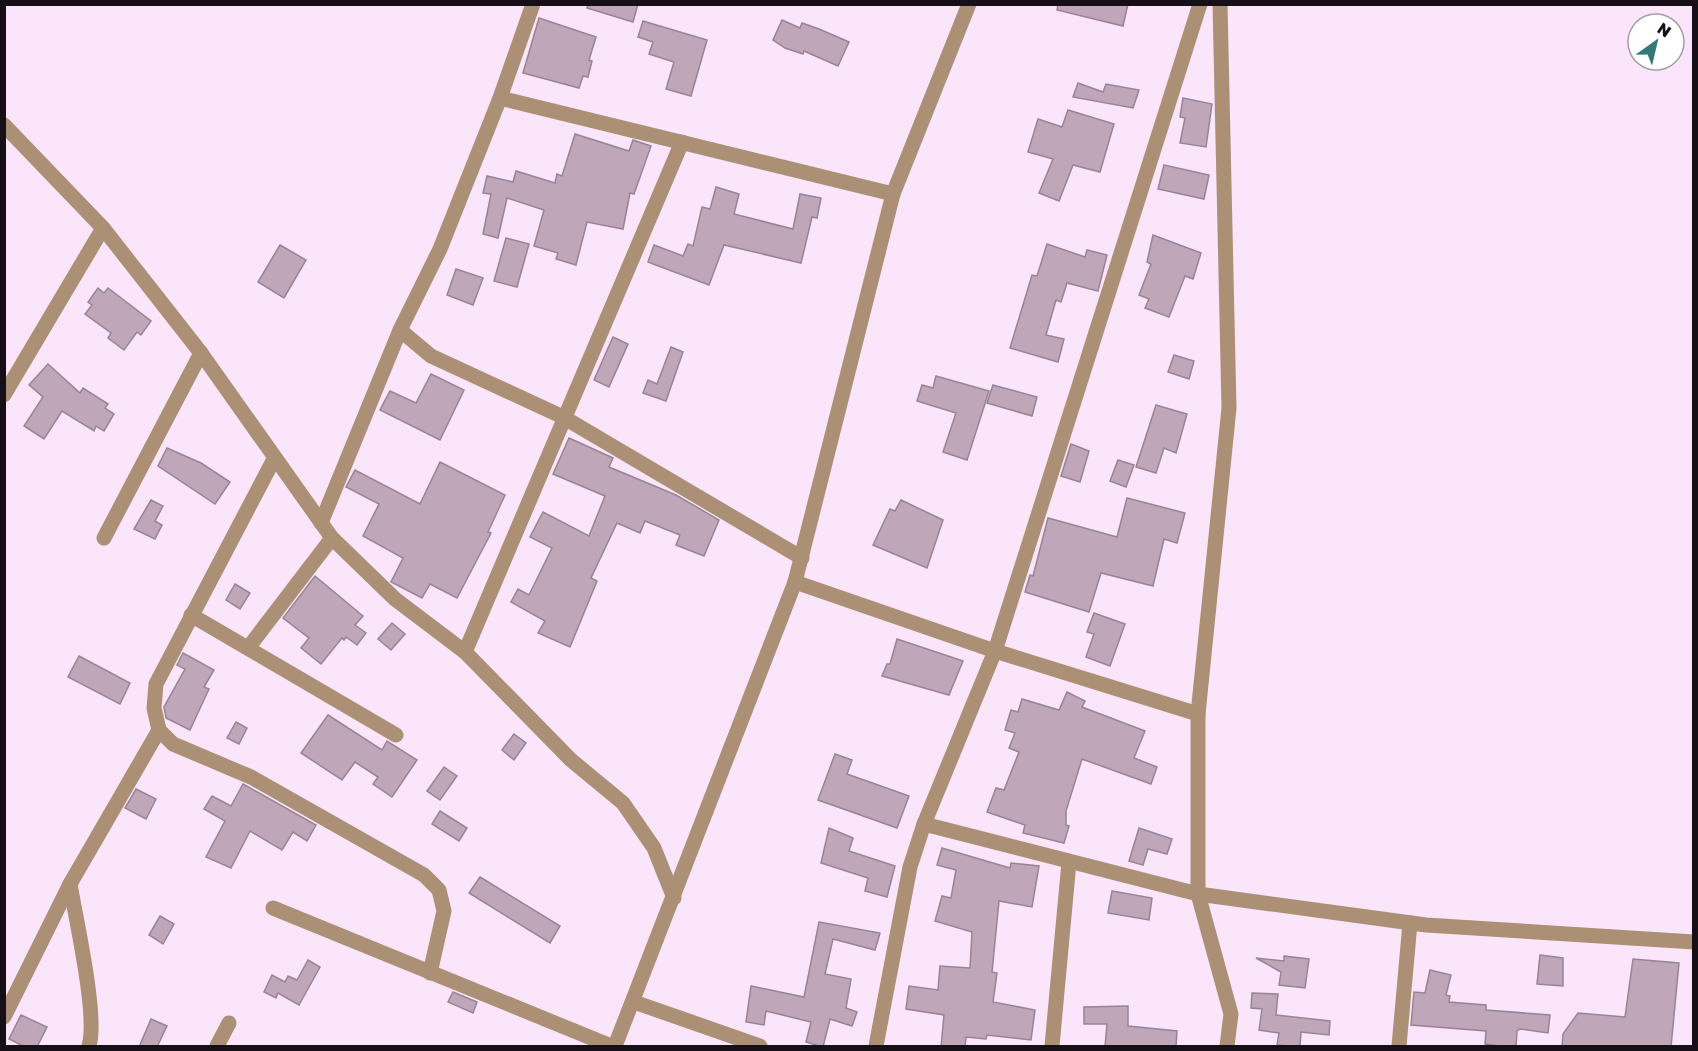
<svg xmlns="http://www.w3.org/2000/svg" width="1698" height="1051" font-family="'Golos Text',sans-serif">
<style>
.building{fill:#bfa7b9;stroke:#998394;stroke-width:1.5}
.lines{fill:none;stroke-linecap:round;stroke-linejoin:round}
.minor{stroke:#ab9075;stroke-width:15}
</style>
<rect width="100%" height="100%" fill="#fbe5fb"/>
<g class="building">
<polygon points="588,4 638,4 633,22 587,8"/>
<polygon points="1058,4 1128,4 1123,26 1057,10"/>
<polygon points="539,18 596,37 589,60 592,61 588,77 583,76 579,88 523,73"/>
<polygon points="782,20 800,28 802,23 819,29 849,42 838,66 804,51 803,54 785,48 773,40"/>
<polygon points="643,21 707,40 691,96 666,89 674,62 649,54 653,42 638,37"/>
<polygon points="1078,83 1103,92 1106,84 1139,90 1133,108 1073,97"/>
<polygon points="1183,98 1212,104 1206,147 1180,143 1185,118 1180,117"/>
<polygon points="1068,110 1114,124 1100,172 1073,165 1059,201 1039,193 1053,159 1028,152 1038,119 1062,127"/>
<polygon points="575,134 629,151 633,140 651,146 634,194 630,193 623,229 587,222 576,265 556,259 558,253 534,246 544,210 507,198 498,238 483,234 491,194 483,193 487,176 513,182 516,171 555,183 557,174 562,176"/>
<polygon points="1164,165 1209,175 1204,199 1158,189"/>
<polygon points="716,187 739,194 734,214 793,229 800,194 821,198 817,218 812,217 801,263 724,245 709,285 648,262 654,245 683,256 688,244 693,246 702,207 710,209"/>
<polygon points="1153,235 1201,253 1193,279 1185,276 1169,317 1145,308 1149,299 1139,295 1151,264 1147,262"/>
<polygon points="506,238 529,244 517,287 494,281"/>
<polygon points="1047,244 1085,257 1087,250 1107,255 1098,291 1067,283 1061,302 1056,300 1046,335 1064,339 1058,362 1010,348 1032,275 1037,276"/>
<polygon points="280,245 306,260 284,298 258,282"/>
<polygon points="456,269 483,278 473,305 447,295"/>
<polygon points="98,288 104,293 108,288 151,321 141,335 137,332 124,350 108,338 111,333 85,314 92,305 88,302"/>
<polygon points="613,337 628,344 609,387 594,380"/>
<polygon points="671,347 683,352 666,401 643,393 648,380 657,384"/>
<polygon points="1174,355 1194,361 1189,379 1168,372"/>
<polygon points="48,364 80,393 83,388 108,404 105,408 114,414 104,431 96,426 94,431 62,411 44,439 24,426 43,397 29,385"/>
<polygon points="431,374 464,390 440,440 380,410 390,391 416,403"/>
<polygon points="936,376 989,391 967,460 943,452 956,413 917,401 922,385 933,388"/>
<polygon points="993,385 1037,397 1032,416 987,403"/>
<polygon points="1156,405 1187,414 1176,453 1164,448 1156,473 1136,467"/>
<polygon points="569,438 613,458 609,467 676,495 719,520 704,556 676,545 680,535 645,521 640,533 617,523 591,578 597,581 570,647 538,633 545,621 511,602 518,589 529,595 552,548 530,537 543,512 589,536 605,496 553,474"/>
<polygon points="1071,444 1089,451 1080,482 1061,476"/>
<polygon points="167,448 201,463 230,482 215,504 158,466"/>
<polygon points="1118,460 1134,465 1126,487 1110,481"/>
<polygon points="440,462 505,495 488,532 491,533 457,598 430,584 422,598 391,582 403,558 363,536 379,504 346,487 355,470 420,504"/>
<polygon points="1127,498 1185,513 1177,543 1164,539 1153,586 1101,573 1089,612 1025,592 1030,575 1033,576 1048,518 1117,537"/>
<polygon points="151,500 163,506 155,521 162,525 155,539 134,529"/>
<polygon points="901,500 943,520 927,568 873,545 890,509 895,511"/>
<polygon points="315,576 363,616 355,625 366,633 357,645 346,637 344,640 342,638 321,664 301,648 309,638 283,618"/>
<polygon points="235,584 250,593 240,609 226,600"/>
<polygon points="1094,613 1125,624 1110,666 1086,657 1094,634 1087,632"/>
<polygon points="392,623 405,634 391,650 378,639"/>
<polygon points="897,639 963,661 949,695 882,676 887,664 890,664"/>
<polygon points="183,653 214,670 204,687 209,689 190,730 166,718 164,707 185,669 177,665"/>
<polygon points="79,656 130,683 120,704 68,677"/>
<polygon points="1067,692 1085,701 1082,707 1145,731 1134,758 1157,767 1151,784 1082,759 1066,811 1066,825 1069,826 1064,843 1023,833 1025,825 987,812 996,788 1004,790 1019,752 1009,748 1015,733 1005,730 1011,710 1018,712 1022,699 1059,710"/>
<polygon points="328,715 382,750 387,741 417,760 392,797 373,784 378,777 355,762 342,780 301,753"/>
<polygon points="236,722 247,728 239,744 227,738"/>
<polygon points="514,734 526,743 514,760 502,750"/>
<polygon points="835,754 852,760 847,774 909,796 897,828 818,800"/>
<polygon points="444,767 457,776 440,800 427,791"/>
<polygon points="243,784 316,825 307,841 293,832 282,850 250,831 231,868 206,857 225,821 204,809 212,796 231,806"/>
<polygon points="136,789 156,799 146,819 125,808"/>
<polygon points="440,811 467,828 459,841 432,824"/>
<polygon points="829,828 853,838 849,851 895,866 887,897 865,891 868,878 821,863"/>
<polygon points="1139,828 1172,839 1167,854 1148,849 1143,865 1129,861"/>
<polygon points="942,848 1010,868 1011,863 1039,866 1032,907 999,901 992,972 997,973 993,1002 1035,1010 1031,1040 987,1035 986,1039 966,1037 965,1047 941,1047 944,1015 906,1009 909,986 938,990 940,966 970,968 972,932 935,921 942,896 951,898 956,870 937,865"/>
<polygon points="480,877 560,926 550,943 469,893"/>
<polygon points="1112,891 1152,898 1149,920 1108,913"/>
<polygon points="160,916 174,924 163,944 149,935"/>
<polygon points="819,922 880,933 875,950 833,939 825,974 851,979 846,1008 857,1012 852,1026 830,1019 823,1047 806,1042 811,1022 766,1011 764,1025 746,1022 751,986 804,997"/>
<polygon points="1540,955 1563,958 1563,986 1537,984"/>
<polygon points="1284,956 1309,959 1305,988 1279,985 1281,972 1256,958 1284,961"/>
<polygon points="1633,959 1679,963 1671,1047 1562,1047 1563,1034 1578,1013 1625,1017"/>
<polygon points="308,960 320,967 299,1005 278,993 276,998 264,992 272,975 285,982 288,976 297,980"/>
<polygon points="1430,970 1451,975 1446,995 1450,996 1449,1002 1486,1005 1486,1010 1550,1015 1548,1033 1520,1029 1517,1031 1516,1047 1506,1047 1485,1044 1486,1031 1411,1025 1414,992 1425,993"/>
<polygon points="453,992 477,1002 473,1013 448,1002"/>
<polygon points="1252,993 1278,994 1276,1015 1330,1021 1329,1035 1301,1032 1300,1047 1277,1045 1279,1033 1259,1030 1262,1009 1251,1008"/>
<polygon points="1128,1006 1128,1026 1177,1031 1176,1047 1105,1047 1107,1024 1084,1024 1084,1007"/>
<polygon points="21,1015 47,1027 37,1047 25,1047 9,1039"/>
<polygon points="151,1019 167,1026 157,1047 139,1047"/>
</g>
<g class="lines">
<g class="minor">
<polyline points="1220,4 1229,408 1198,714 1198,894 1231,1014 1227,1046"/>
<polyline points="500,98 893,194"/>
<polyline points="4,125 103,228 201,353 332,538 395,599 465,652"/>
<polyline points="400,330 431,356 563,417 802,558"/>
<polyline points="4,395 103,228"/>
<polyline points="274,459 156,684 154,708 159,730 173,744 251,777 424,875 439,890 444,911 430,973"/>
<polyline points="321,523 400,330 440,249 500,98 533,4"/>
<polyline points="104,538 201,353"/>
<polyline points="795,582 995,651 1198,714"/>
<polyline points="191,615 396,735"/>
<polyline points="248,648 332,538"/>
<polyline points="924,824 1198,894 1426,925 1694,942"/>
<path d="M70 884C76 920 98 1016 89 1046"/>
<polyline points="674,898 654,848 623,803 571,760 465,652 682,142"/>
<polyline points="273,908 611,1046"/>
<polyline points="634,1002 760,1046"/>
<polyline points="4,1017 70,884 159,730"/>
<polyline points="217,1046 229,1023"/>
<polyline points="615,1046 795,582 893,194 969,4"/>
<polyline points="876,1046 910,867 924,824 995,651 1200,4"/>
<polyline points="1052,1046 1069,862"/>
<polyline points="1399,1046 1410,923"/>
</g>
</g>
<rect width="1698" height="1051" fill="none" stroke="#160f17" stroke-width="12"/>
<g transform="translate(1656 42) rotate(34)"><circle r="28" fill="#ffffff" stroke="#a29fa2" stroke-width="1.5"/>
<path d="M0-4.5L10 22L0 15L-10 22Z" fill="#317a77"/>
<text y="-9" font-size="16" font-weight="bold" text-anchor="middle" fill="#160f17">N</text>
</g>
</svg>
